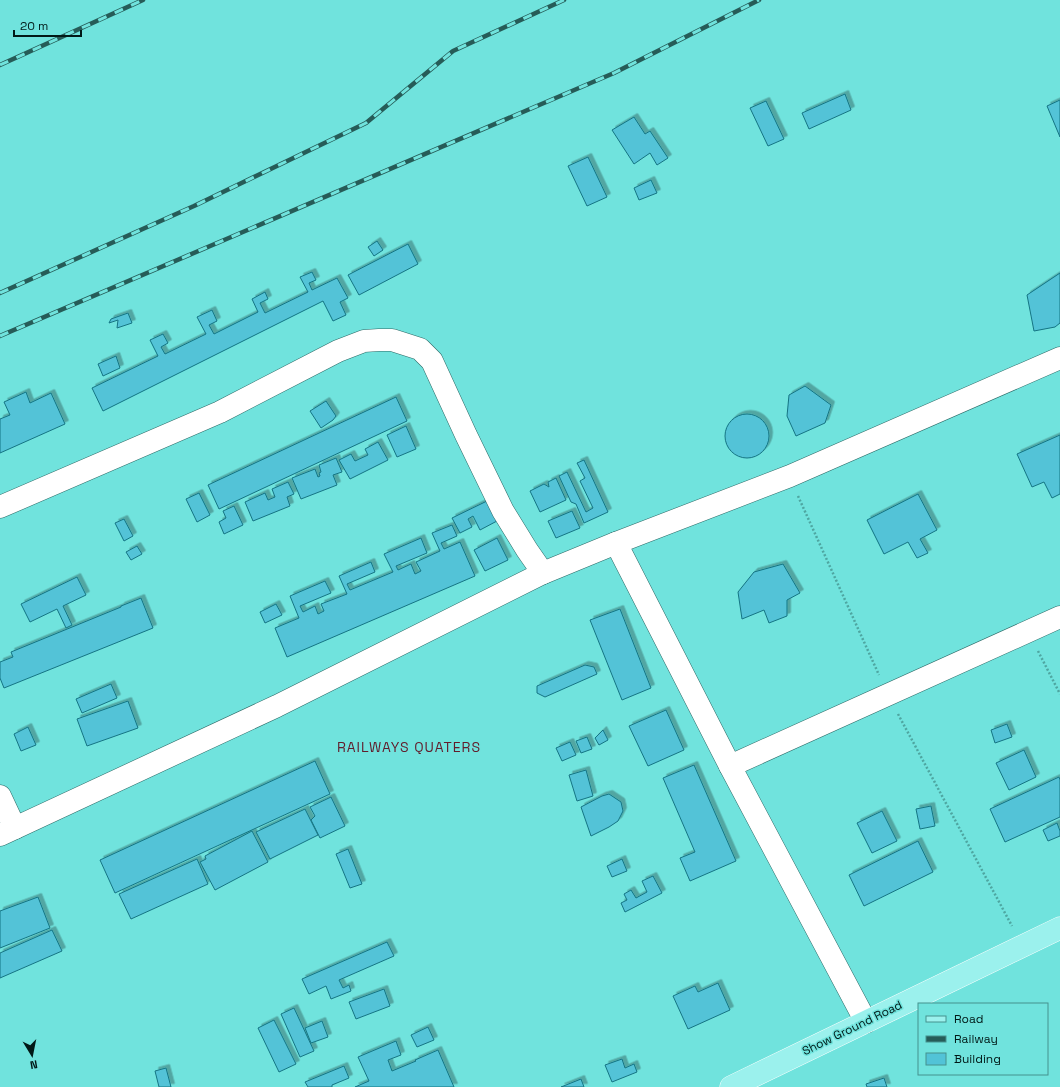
<svg xmlns="http://www.w3.org/2000/svg" width="1060" height="1087" font-family="'Space Grotesk',sans-serif">
<style>
.building{fill:#52c3d7;stroke:#157483;filter:url(#shadow)}
.lines{fill:none;stroke-linecap:round;stroke-linejoin:round}
.minor-casing{stroke:#2d6a67;stroke-width:23}
.major-casing{stroke:#fff;stroke-width:23}
.path{stroke:#4ea6a1;stroke-width:2.5;stroke-dasharray:2 2;stroke-linecap:butt}
.minor{stroke:#fff;stroke-width:22}
.major{stroke:#9bf1ed;stroke-width:22}
.rail-casing{stroke:#265c58;stroke-width:4.5}
.rail{stroke:#70e3dd;stroke-width:3;stroke-dasharray:9;stroke-linecap:butt}
.labels{text-anchor:middle;stroke-width:3;stroke-linejoin:round;paint-order:stroke}
.street-label{font-size:12px;fill:#011917;stroke:#70e3dd}
.quarter-label{font-size:14px;letter-spacing:1px;fill:#611c2b;stroke:#70e3dd}
</style>
<defs>
<filter id="shadow"><feDropShadow dx="3.5" dy="-3.5" stdDeviation="0" flood-color="#0004"/></filter>
</defs>
<rect width="100%" height="100%" fill="#70e3dd"/>
<g class="building">
<polygon points="845,94 851,110 809,129 802,113"/>
<polygon points="1060,100 1060,137 1047,106"/>
<polygon points="766,101 784,139 768,146 750,108"/>
<polygon points="634,117 645,134 650,131 668,158 657,165 650,153 634,164 612,130"/>
<polygon points="588,157 607,197 587,206 568,166"/>
<polygon points="651,180 657,193 639,200 634,188"/>
<polygon points="377,241 383,250 374,256 368,247"/>
<polygon points="408,244 418,264 359,295 348,275"/>
<polygon points="312,272 316,280 309,283 312,290 337,278 348,298 340,302 346,315 333,321 323,301 103,411 92,388 158,356 150,340 163,334 168,343 161,347 165,354 206,334 197,317 212,310 217,321 209,325 214,334 258,312 252,299 265,292 268,299 260,303 265,313 308,292 300,277"/>
<polygon points="1060,273 1060,323 1055,327 1034,331 1027,295"/>
<polygon points="128,313 132,323 117,328 118,320 109,323 111,319"/>
<polygon points="116,356 120,368 103,376 98,364"/>
<polygon points="805,386 831,405 825,423 796,436 787,416 789,395"/>
<polygon points="26,392 30,403 51,393 65,424 0,453 0,419 10,415 4,402"/>
<polygon points="396,397 407,421 219,509 208,485"/>
<polygon points="326,401 336,416 333,420 321,428 310,411"/>
<circle cx="747" cy="436" r="22"/>
<polygon points="406,426 416,449 397,457 387,435"/>
<polygon points="1060,435 1060,494 1052,498 1044,482 1032,487 1017,454"/>
<polygon points="378,442 388,460 350,479 339,460 351,454 355,461 368,455 365,449"/>
<polygon points="336,458 342,472 333,475 337,485 301,499 292,478 315,469 318,477 320,476 319,473 321,472 319,465"/>
<polygon points="584,460 608,512 584,523 576,504 571,502 559,476 567,472 586,512 593,508 580,481 585,478 577,463"/>
<polygon points="556,478 566,500 540,512 530,491 544,484 549,487 548,482"/>
<polygon points="288,482 294,494 287,497 290,506 253,521 245,502 265,493 268,500 275,497 272,489"/>
<polygon points="199,493 210,515 197,522 186,499"/>
<polygon points="918,494 937,530 920,539 928,553 917,558 908,542 884,554 867,520"/>
<polygon points="487,501 497,521 480,530 473,516 468,519 472,527 460,533 452,518"/>
<polygon points="234,506 243,525 224,534 219,522 226,518 223,511"/>
<polygon points="572,511 580,528 556,538 548,521"/>
<polygon points="124,519 133,536 124,541 115,523"/>
<polygon points="452,525 457,536 441,543 444,549 460,542 475,576 287,657 275,628 299,618 290,596 325,581 331,593 300,606 303,612 315,606 318,614 324,611 321,604 347,594 339,576 371,562 375,572 347,584 350,590 393,572 384,554 421,538 427,553 396,566 398,570 411,564 415,574 421,571 416,562 440,551 432,533"/>
<polygon points="497,538 508,560 485,571 474,550"/>
<polygon points="137,546 142,554 131,560 126,552"/>
<polygon points="783,564 800,593 787,600 787,616 769,623 764,610 742,619 738,592 754,572"/>
<polygon points="77,577 86,595 63,606 72,625 66,628 57,609 30,622 21,604"/>
<polygon points="141,598 153,628 4,688 0,678 0,662 13,657 11,652 121,607 121,606"/>
<polygon points="276,604 282,615 265,623 260,612"/>
<polygon points="620,609 651,688 622,700 590,620"/>
<polygon points="585,665 594,667 597,674 545,697 537,693 537,686"/>
<polygon points="111,684 117,698 82,713 76,699"/>
<polygon points="128,701 138,728 87,746 77,719"/>
<polygon points="666,710 684,750 648,766 629,726"/>
<polygon points="1007,724 1012,737 995,743 991,730"/>
<polygon points="28,727 36,745 21,751 14,734"/>
<polygon points="603,730 608,740 599,745 595,738"/>
<polygon points="587,737 592,749 581,753 576,741"/>
<polygon points="570,742 576,755 562,761 556,748"/>
<polygon points="1024,750 1036,777 1009,790 996,763"/>
<polygon points="315,761 330,794 115,893 100,860"/>
<polygon points="694,765 736,861 690,881 680,858 695,852 663,778"/>
<polygon points="586,770 593,796 577,801 569,775"/>
<polygon points="1059,777 1060,780 1060,817 1005,842 990,809"/>
<polygon points="609,794 621,802 623,811 618,821 609,827 591,836 581,807 602,796"/>
<polygon points="331,797 345,826 320,838 311,820 315,816 310,807"/>
<polygon points="931,806 935,826 920,829 916,809"/>
<polygon points="305,809 318,835 270,859 256,832"/>
<polygon points="882,811 897,841 872,853 857,823"/>
<polygon points="1057,823 1060,831 1060,836 1048,841 1043,830"/>
<polygon points="252,831 268,862 215,890 200,862 206,859 205,856"/>
<polygon points="918,841 933,872 864,906 849,875"/>
<polygon points="348,849 362,884 350,888 336,854"/>
<polygon points="197,859 208,884 131,919 119,894"/>
<polygon points="622,859 627,871 612,877 607,866"/>
<polygon points="653,876 662,893 625,912 621,903 627,900 624,894 631,890 636,898 647,892 642,881"/>
<polygon points="38,897 50,928 0,948 0,911"/>
<polygon points="52,930 62,951 0,978 0,953"/>
<polygon points="387,942 394,956 339,980 343,988 349,985 351,991 331,999 326,986 309,994 302,979"/>
<polygon points="718,983 730,1010 688,1029 673,996 695,986 698,992"/>
<polygon points="384,989 390,1006 356,1019 349,1002"/>
<polygon points="294,1008 314,1051 300,1057 281,1014"/>
<polygon points="274,1020 296,1064 279,1072 258,1028"/>
<polygon points="322,1021 328,1037 311,1043 305,1028"/>
<polygon points="428,1027 434,1040 417,1047 411,1035"/>
<polygon points="396,1041 401,1055 388,1060 392,1071 416,1061 415,1060 438,1050 454,1087 355,1087 369,1081 358,1057"/>
<polygon points="622,1059 625,1068 634,1064 637,1072 612,1082 605,1065"/>
<polygon points="344,1066 349,1078 332,1085 332,1087 308,1087 305,1082"/>
<polygon points="166,1068 171,1087 159,1087 155,1071"/>
<polygon points="884,1078 887,1087 867,1087 866,1084"/>
<polygon points="581,1079 584,1087 561,1087"/>
</g>
<g class="lines">
<defs>
<g id="minor">
<polyline points="0,507 220,412 338,351 364,341 379,340 392,340 420,349 432,361 466,435 503,511 527,550 543,573 616,543 790,476 1060,358"/>
<polyline points="616,543 730,766 866,1022"/>
<polyline points="730,766 1060,617"/>
<polyline points="0,796 15,828"/>
<polyline points="0,835 277,706 543,573"/>
</g>
<polyline id="major" points="731,1087 1060,928"/>
</defs>
<use href="#minor" class="minor-casing"/>
<use href="#major" class="major-casing"/>
<g class="path">
<polyline points="798,496 879,675"/>
<polyline points="1038,651 1060,694"/>
<polyline points="898,714 1012,926"/>
</g>
<use href="#minor" class="minor"/>
<use href="#major" class="major"/>
<defs>
<g id="rail">
<polyline points="0,65 143,0"/>
<polyline points="0,293 194,206 366,123 453,51 564,0"/>
<polyline points="0,336 614,73 759,0"/>
</g>
</defs>
<use href="#rail" class="rail-casing"/>
<use href="#rail" class="rail"/>
</g>
<g class="labels">
<g class="street-label">
<text transform="translate(852 1028) rotate(-26)" y="4">Show Ground Road</text>
</g>
<g class="quarter-label">
<text x="409" y="752">RAILWAYS QUATERS</text>
</g>
</g>
<rect x="918" y="1003" width="130" height="72" fill="#70e3dd" stroke="#44928e"/>
<rect x="926" y="1016" width="20" height="6" fill="#9bf1ed" stroke="#44928e"/>
<text x="954" y="1023" font-size="12" fill="#011917">Road</text>
<rect x="926" y="1036" width="20" height="6" fill="#265c58" stroke="#44928e"/>
<text x="954" y="1043" font-size="12" fill="#011917">Railway</text>
<rect x="926" y="1053" width="20" height="12" fill="#52c3d7" stroke="#44928e"/>
<text x="954" y="1063" font-size="12" fill="#011917">Building</text>
<g transform="translate(32 1055) rotate(170)" stroke="#70e3dd" stroke-width="3" paint-order="stroke">
<path d="M0-3L7 15L0 10L-7 15Z" fill="#011917"/>
<text y="-6" font-size="11" font-weight="bold" text-anchor="middle" fill="#011917">N</text>
</g>
<path d="M14 30v6h67v-6" fill="none" stroke="#011917" stroke-width="2"/>
<text x="20" y="30" font-size="12" fill="#011917" stroke="#70e3dd" stroke-width="3" paint-order="stroke">20 m</text>
</svg>
